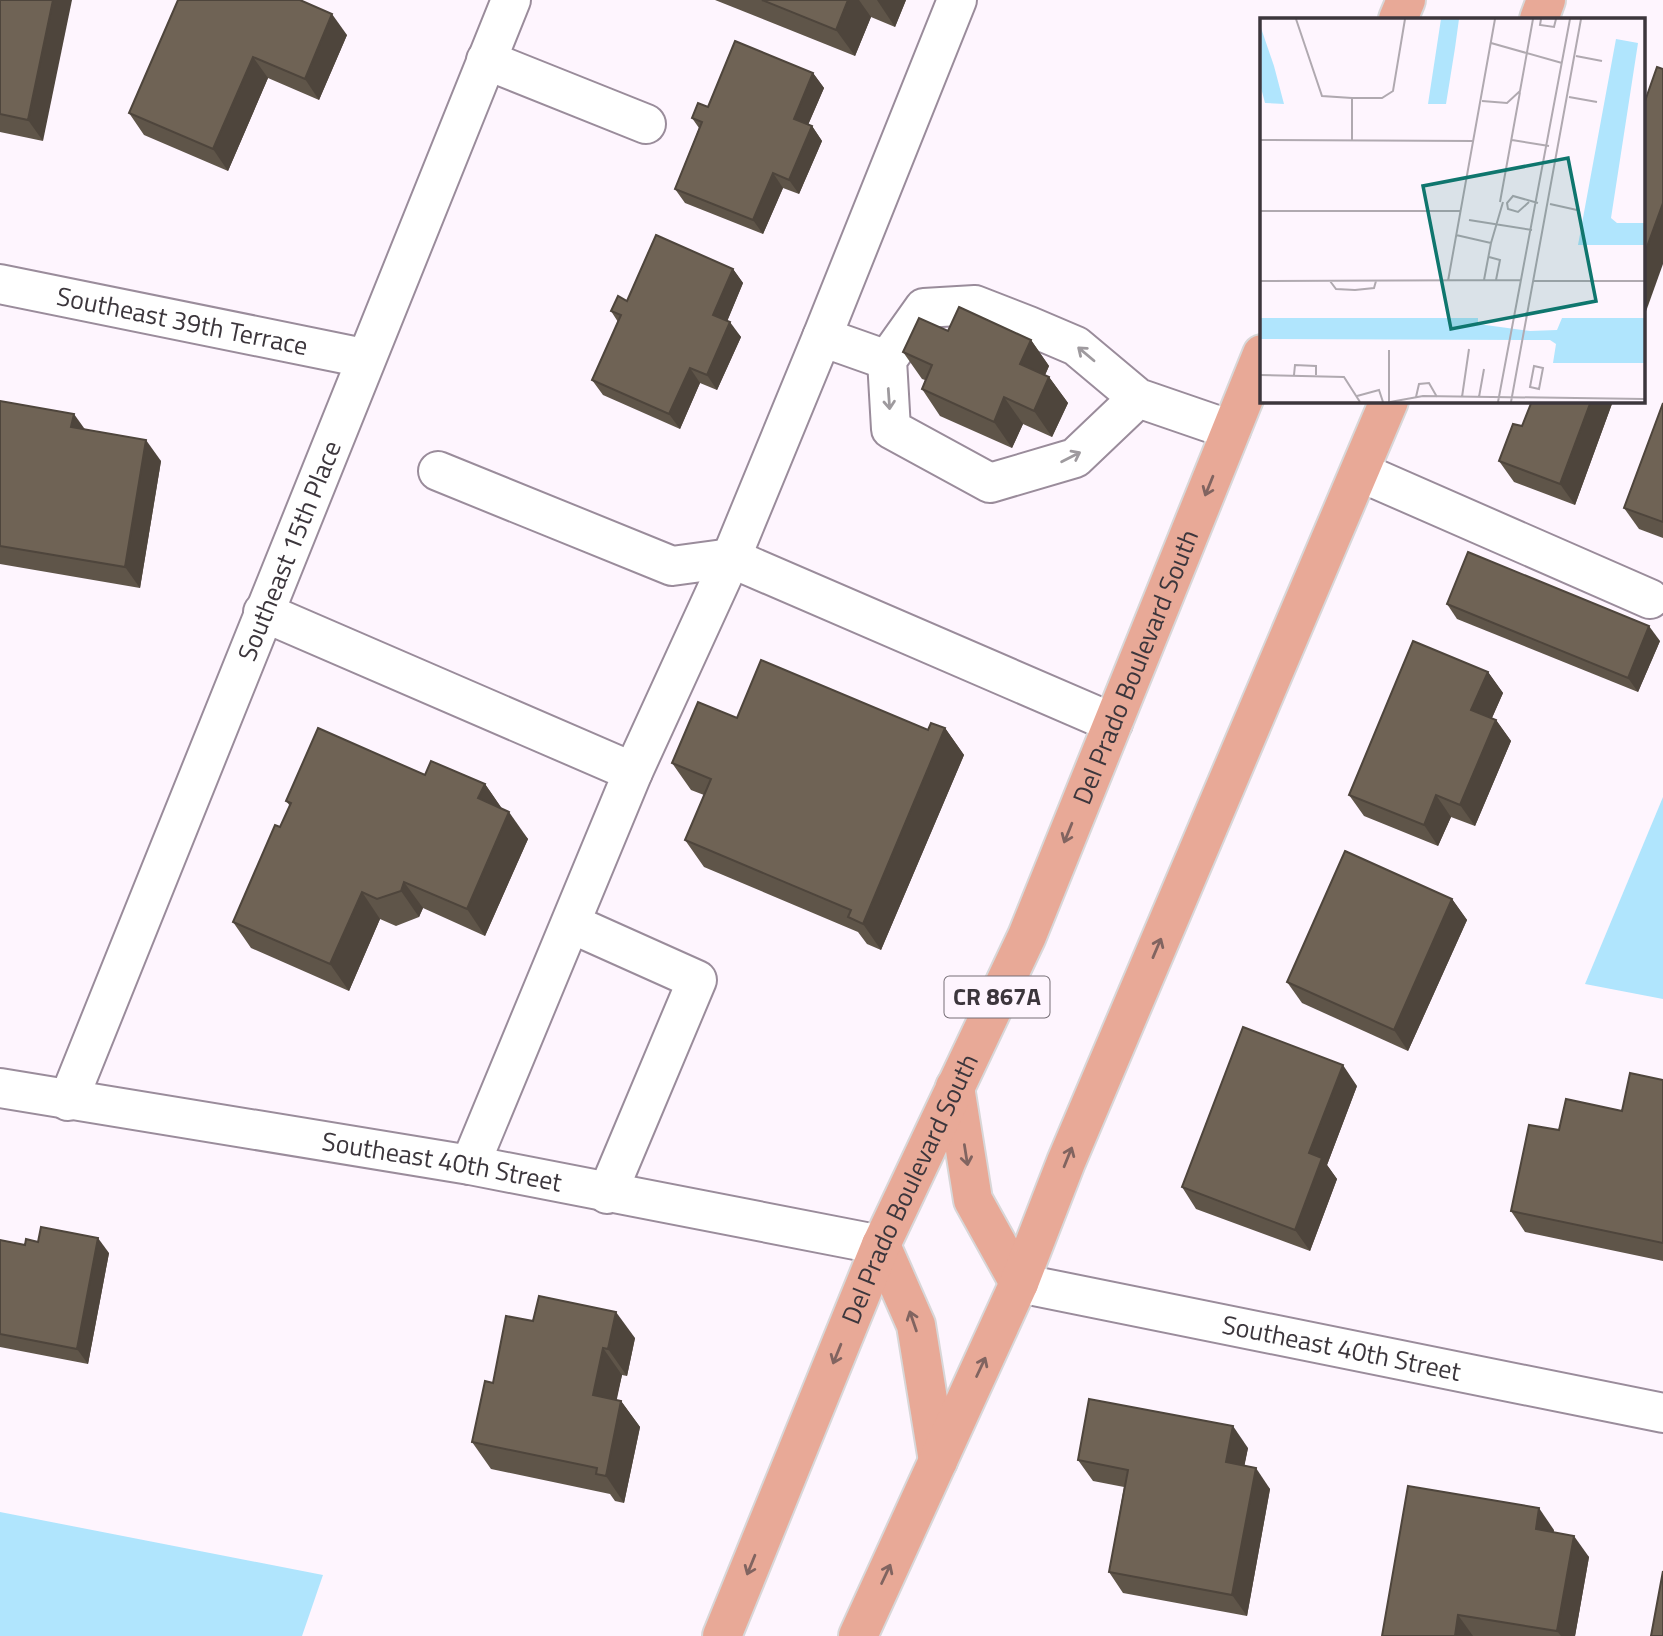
<svg xmlns="http://www.w3.org/2000/svg" width="1663" height="1636" font-family="'Titillium Web',sans-serif">
<style>
.water{fill:#b0e5fd}
.lines{fill:none;stroke-linecap:round;stroke-linejoin:round}
.minor-casing{stroke:#9a8c9b;stroke-width:42}
.major-casing{stroke:#d8d7d8;stroke-width:42}
.minor{stroke:#fff;stroke-width:38}
.major{stroke:#e8a997;stroke-width:38}
.wall{fill:#5f5549}
.shaded-wall{fill:#4e453c}
.building{fill:#6f6355;stroke:#4e453c;stroke-width:2}
.oneway{stroke:#9e9a9e}
.oneway2{stroke:#816460}
.labels{text-anchor:middle;stroke-width:7;stroke-linejoin:round;paint-order:stroke}
.shield{fill:#fef5fe;stroke:#766f76;stroke-width:2}
.shield-label{font-size:24px;font-weight:bold;fill:#3c363c}
.street-label{font-size:26px;fill:#3c363c;stroke:#fef5fe}
.inset-road{fill:none;stroke:#b0a9b0;stroke-width:2}
.view{fill:#0f766e;fill-opacity:0.15;stroke:#0f766e;stroke-width:3.5}
.inset-edge{fill:none;stroke:#3c363c;stroke-width:3.5}
</style>
<rect width="100%" height="100%" fill="#fef5fe"/>
<g class="water">
<polygon points="1663,797 1663,999 1585,984"/>
<polygon points="0,1512 323,1575 302,1636 0,1636"/>
</g>
<g class="lines">
<defs>
<g id="minor">
<polyline points="486,60 646,124"/>
<path id="s1" d="M0 284 364 358"/>
<polyline points="822,337 957,0"/>
<polyline points="1138,398 1075,458 990,483 891,429 887,360 924,308 975,305 1029,326 1076,346 1138,398 1231,430"/>
<polyline points="438,471 672,566 731,558 1113,723"/>
<polyline points="1360,472 1650,599"/>
<polyline points="263,612 633,772 470,1165"/>
<polyline points="633,772 731,558 822,337 887,360"/>
<polyline points="572,924 697,980 607,1194"/>
<path id="s2" d="M0 1088 470 1165 881 1245"/>
<path id="s3" d="M68 1101 511 0"/>
<path id="s4" d="M1019 1283 1663 1413"/>
</g>
<g id="major">
<polyline points="1398,19 1406,0"/>
<polyline points="1539,19 1546,0"/>
<polyline points="955,1087 973,1200 1019,1283"/>
<polyline points="881,1245 916,1325 938,1461"/>
<path id="s5" d="M722 1636 881 1245 1027 936 1262 354"/>
<polyline points="858,1636 1019,1283 1066,1162 1389,401"/>
</g>
</defs>
<use href="#minor" class="minor-casing"/>
<use href="#major" class="major-casing"/>
<use href="#minor" class="minor"/>
<use href="#major" class="major"/>
</g>
<g class="wall">
<polygon points="0,0 43,141 0,132"/>
<polygon points="178,0 347,35 319,100 268,78 228,171 144,135 129,113"/>
<polygon points="715,0 906,0 895,27 871,17 855,56"/>
<polygon points="813,73 824,88 808,125 812,126 822,141 799,194 783,188 763,234 685,203 675,189 699,128 692,118 708,107"/>
<polygon points="733,269 743,283 727,321 741,337 717,390 700,383 680,429 603,395 592,380 618,322 611,311 627,301"/>
<polygon points="1031,340 1049,366 1045,375 1049,377 1068,403 1052,437 1023,424 1012,448 940,416 922,389 925,380 922,379 903,352"/>
<polygon points="0,401 85,429 161,461 140,588 0,564"/>
<polygon points="1529,401 1613,401 1575,505 1514,482 1499,461 1522,426 1531,403"/>
<polygon points="1663,403 1663,538 1639,529 1624,508"/>
<polygon points="1447,604 1660,641 1638,692 1457,619"/>
<polygon points="1488,672 1503,693 1492,718 1496,720 1511,741 1475,826 1451,817 1438,846 1364,816 1349,795"/>
<polygon points="737,718 928,730 945,728 964,755 881,950 867,944 858,932 704,867 685,840 704,795 691,790 672,763"/>
<polygon points="425,775 485,784 502,809 528,839 485,936 423,908 419,917 396,926 380,919 349,991 251,948 233,922 290,806 286,801"/>
<polygon points="1452,899 1467,920 1408,1051 1302,1003 1287,982"/>
<polygon points="1663,1080 1663,1261 1525,1232 1511,1211 1559,1130 1622,1111"/>
<polygon points="1357,1086 1327,1165 1337,1179 1310,1251 1196,1209 1182,1187"/>
<polygon points="0,1240 25,1245 109,1253 88,1364 0,1347"/>
<polygon points="533,1321 635,1338 627,1376 622,1375 616,1400 621,1401 640,1427 624,1503 615,1501 610,1494 491,1469 472,1442 493,1383"/>
<polygon points="1248,1448 1244,1466 1270,1489 1247,1616 1123,1593 1109,1572 1124,1487 1093,1481 1078,1460"/>
<polygon points="1554,1530 1553,1532 1589,1557 1575,1636 1383,1636"/>
</g>
<g class="shaded-wall">
<polygon points="53,0 72,0 43,141 28,120"/>
<polygon points="848,0 859,0 871,17 855,56 836,30"/>
<polygon points="877,0 906,0 895,27"/>
<polygon points="332,14 347,35 319,100 305,79"/>
<polygon points="253,57 268,78 228,171 213,149"/>
<polygon points="813,73 824,88 804,134 794,119"/>
<polygon points="812,126 822,141 799,194 789,180"/>
<polygon points="773,173 783,188 763,234 753,220"/>
<polygon points="1663,203 1663,264 1644,317 1644,255"/>
<polygon points="733,269 743,283 724,329 713,315"/>
<polygon points="730,322 741,337 717,390 707,375"/>
<polygon points="1031,340 1049,366 1038,391 1020,364"/>
<polygon points="690,368 700,383 680,429 669,414"/>
<polygon points="1049,377 1068,403 1052,437 1034,411"/>
<polygon points="1004,397 1023,424 1012,448 994,422"/>
<polygon points="1591,401 1613,401 1575,505 1560,484"/>
<polygon points="74,414 89,435 71,427"/>
<polygon points="146,440 161,461 140,588 125,567"/>
<polygon points="1649,626 1660,641 1638,692 1628,678"/>
<polygon points="1488,672 1503,693 1486,731 1471,710"/>
<polygon points="1496,720 1511,741 1475,826 1460,805"/>
<polygon points="945,728 964,755 881,950 863,924"/>
<polygon points="485,784 503,810 478,798"/>
<polygon points="1436,795 1451,817 1438,846 1424,825"/>
<polygon points="509,812 528,839 485,936 467,909"/>
<polygon points="404,882 423,908 419,917 401,891"/>
<polygon points="362,892 380,919 349,991 330,964"/>
<polygon points="1452,899 1467,920 1408,1051 1394,1030"/>
<polygon points="1343,1065 1357,1086 1327,1165 1337,1179 1310,1251 1295,1230 1309,1153"/>
<polygon points="98,1238 109,1253 88,1364 77,1349"/>
<polygon points="616,1312 635,1338 627,1376 608,1349"/>
<polygon points="603,1348 622,1375 612,1422 593,1395"/>
<polygon points="621,1401 640,1427 624,1503 606,1476"/>
<polygon points="1233,1426 1248,1448 1241,1483 1226,1462"/>
<polygon points="1256,1468 1270,1489 1247,1616 1232,1595"/>
<polygon points="1539,1508 1554,1530 1551,1551 1536,1529"/>
<polygon points="1574,1536 1589,1557 1575,1636 1561,1636 1557,1631"/>
<polygon points="1458,1615 1473,1636 1455,1636"/>
</g>
<g class="building">
<polygon points="0,0 53,0 28,120 0,114"/>
<polygon points="178,0 300,0 332,14 305,79 253,57 213,149 129,113"/>
<polygon points="762,0 848,0 836,30"/>
<polygon points="735,41 813,73 794,119 812,126 789,180 773,173 753,220 675,189 702,122 692,118 698,103 708,107"/>
<polygon points="1657,67 1663,69 1663,203 1644,255 1644,104"/>
<polygon points="656,235 733,269 713,315 730,322 707,375 690,368 669,414 592,380 621,315 611,311 618,296 627,301"/>
<polygon points="959,307 1031,340 1020,364 1049,377 1034,411 1004,397 994,422 922,389 932,365 903,352 919,318 948,331"/>
<polygon points="0,401 74,414 71,427 146,440 125,567 0,546"/>
<polygon points="1532,401 1591,401 1560,484 1499,461 1513,424 1522,426"/>
<polygon points="1663,403 1663,522 1624,508"/>
<polygon points="1468,552 1649,626 1628,678 1447,604"/>
<polygon points="1413,641 1488,672 1471,710 1496,720 1460,805 1436,795 1424,825 1349,795"/>
<polygon points="761,660 928,730 931,723 945,728 863,924 848,917 851,910 685,840 711,779 672,763 698,702 737,718"/>
<polygon points="318,728 425,775 431,761 485,784 478,798 509,812 467,909 404,882 401,891 377,899 362,892 330,964 233,922 275,825 280,827 291,803 286,801"/>
<polygon points="1345,851 1452,899 1394,1030 1287,982"/>
<polygon points="1243,1027 1343,1065 1309,1153 1322,1158 1295,1230 1182,1187"/>
<polygon points="1630,1073 1663,1080 1663,1243 1511,1211 1529,1125 1559,1130 1566,1099 1622,1111"/>
<polygon points="41,1227 98,1238 77,1349 0,1334 0,1240 25,1245 26,1239 38,1242"/>
<polygon points="539,1296 616,1312 608,1349 603,1348 593,1395 621,1401 606,1476 596,1474 597,1468 472,1442 485,1381 493,1383 506,1316 533,1321"/>
<polygon points="1089,1399 1233,1426 1226,1462 1256,1468 1232,1595 1109,1572 1128,1470 1078,1460"/>
<polygon points="1408,1486 1539,1508 1536,1529 1574,1536 1557,1631 1458,1615 1455,1636 1382,1636"/>
<polygon points="1663,1571 1663,1636 1651,1636"/>
</g>
<defs><path id="oneway-shaft" d="M-6 0H5M1.5-3L5.5 0L1.5 3" fill="none" stroke-width="1.6" stroke-linecap="round" stroke-linejoin="round" transform="scale(1.75)"/></defs>
<g class="oneway">
<use href="#oneway-shaft" transform="translate(1086 354) rotate(-140)"/>
<use href="#oneway-shaft" transform="translate(889 399) rotate(86)"/>
<use href="#oneway-shaft" transform="translate(1071 457) rotate(-27)"/>
</g>
<g class="oneway2">
<use href="#oneway-shaft" transform="translate(1209 486) rotate(112)"/>
<use href="#oneway-shaft" transform="translate(1068 833) rotate(112)"/>
<use href="#oneway-shaft" transform="translate(1157 948) rotate(-67)"/>
<use href="#oneway-shaft" transform="translate(966 1155) rotate(81)"/>
<use href="#oneway-shaft" transform="translate(1068 1157) rotate(-68)"/>
<use href="#oneway-shaft" transform="translate(913 1321) rotate(-109)"/>
<use href="#oneway-shaft" transform="translate(837 1354) rotate(112)"/>
<use href="#oneway-shaft" transform="translate(981 1367) rotate(-65)"/>
<use href="#oneway-shaft" transform="translate(751 1565) rotate(112)"/>
<use href="#oneway-shaft" transform="translate(886 1574) rotate(-65)"/>
</g>
<g class="labels">
<rect class="shield" x="944.5" y="976.5" width="105" height="41" rx="5"/>
<g class="shield-label">
<text x="997" y="1005">CR 867A</text>
</g>
<g class="street-label">
<text dy="9" stroke="none"><textPath href="#s1" startOffset="186">Southeast 39th Terrace</textPath></text>
<text dy="9" stroke="none"><textPath href="#s3" startOffset="593">Southeast 15th Place</textPath></text>
<text dy="9" stroke="none"><textPath href="#s5" startOffset="1054">Del Prado Boulevard South</textPath></text>
<text dy="9" stroke="none"><textPath href="#s2" startOffset="448">Southeast 40th Street</textPath></text>
<text dy="9" stroke="none"><textPath href="#s5" startOffset="485">Del Prado Boulevard South</textPath></text>
<text dy="9" stroke="none"><textPath href="#s4" startOffset="329">Southeast 40th Street</textPath></text>
</g>
</g>
<g transform="translate(1260 18)">
<rect width="385" height="385" fill="#fef5fe"/>
<path d="M181 1H199L195 30 186 86H168ZM0 7 14 48 24 86 5 85 0 66ZM356 21 378 25 351 200 357 205H385V227H318ZM0 300H218V306L270 313 297 312 302 300H385V345H293L296 326 290 322 0 321Z" fill="#b0e5fd"/>
<path class="inset-road" d="M36 1 62 78 92 80H122L133 73 145 1M281 1 280 7 294 9 296 1M231 25 302 45M316 38 342 43M309 79 337 84M222 83 247 85 260 73 273 1M0 122 214 123M92 122V80M252 122 289 128M240 184 260 74M269 184 258 194 248 191 247 185 253 178 278 185M290 186 317 192M0 193H201M209 202 272 212M196 217 231 225 224 262M231 225 243 184M229 239 240 242 236 262M0 263 261 262M70 263 76 271 95 272 114 270 116 263M188 263 235 1M274 263H385M274 348 283 350 279 371 270 369ZM0 357 84 359 100 384M34 357 35 347 56 348V357M97 378 119 372 123 384M156 379 159 366 169 365 177 379M202 379 209 331M219 379 224 351M129 384V332M130 384 163 378 385 381M238 384 310 1M251 384 321 1"/>
<path class="view" d="M308 140 336 283 191 311 163 168Z"/>
<rect width="385" height="385" class="inset-edge"/>
</g>
</svg>
